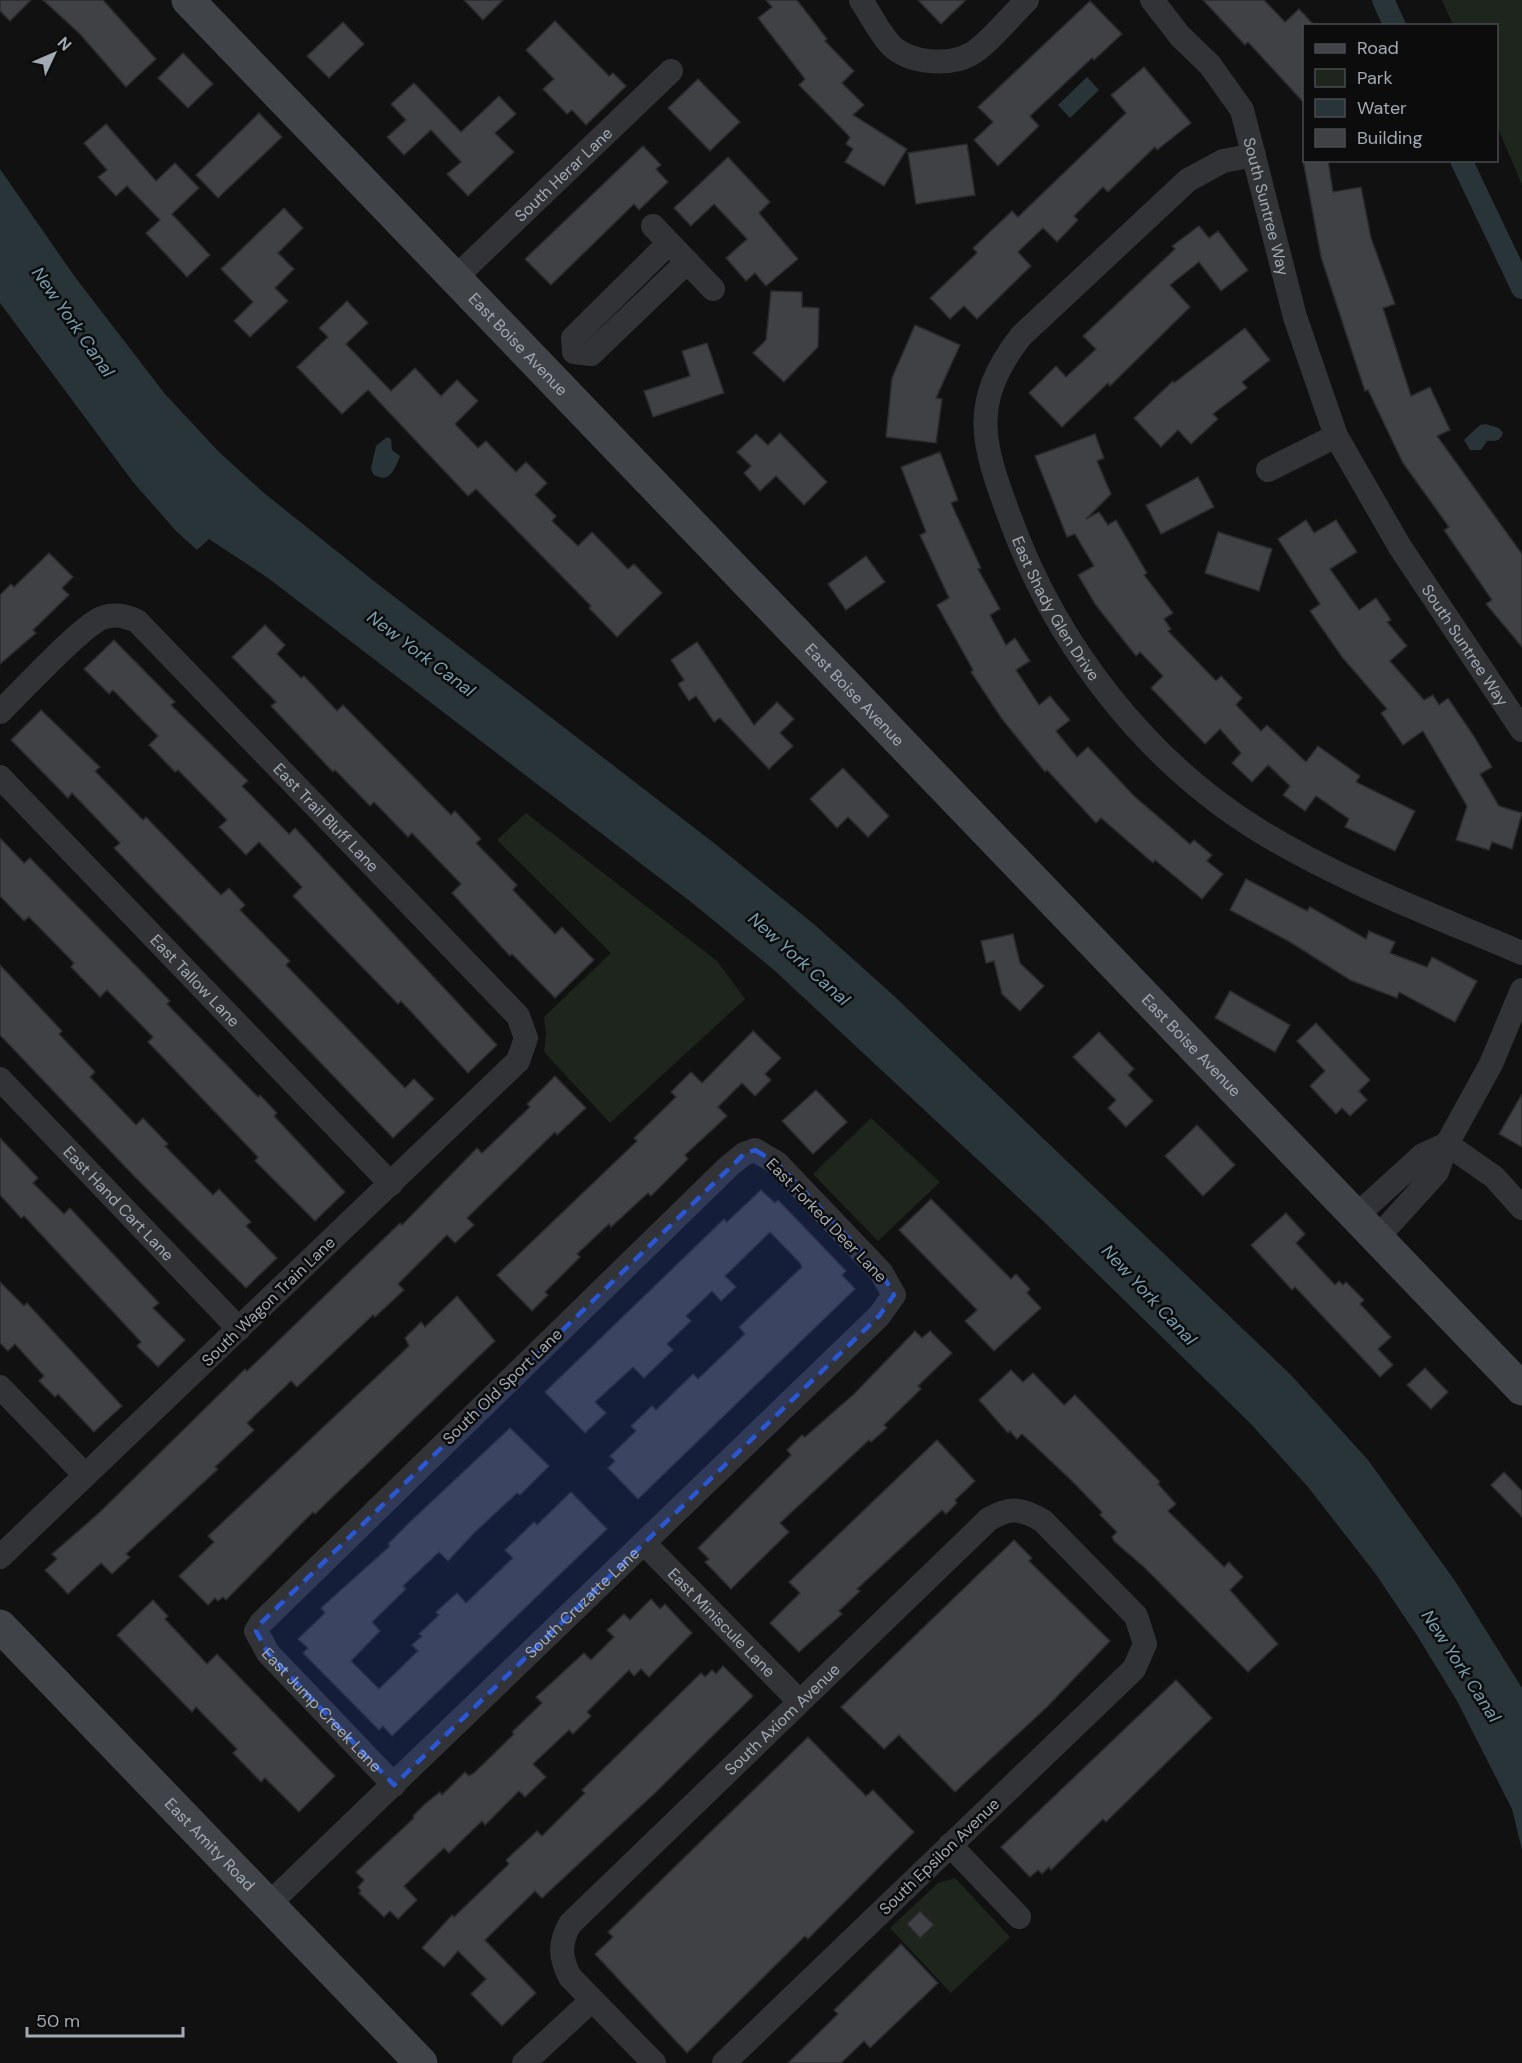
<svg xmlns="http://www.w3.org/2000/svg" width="1522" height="2063" font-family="'DM Sans',sans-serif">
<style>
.green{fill:#1d251d}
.water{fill:#293438}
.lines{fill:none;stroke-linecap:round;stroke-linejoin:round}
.canal{stroke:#293438;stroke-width:22}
.building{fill:#404145;stroke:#2b2b2e;stroke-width:1.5}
.street{stroke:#323337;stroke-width:24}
.secondary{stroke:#404347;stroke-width:33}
.marked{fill:#2a57d4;fill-opacity:0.2;stroke:#2a57d4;stroke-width:4.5;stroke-dasharray:12 8;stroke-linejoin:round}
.labels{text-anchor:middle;stroke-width:5;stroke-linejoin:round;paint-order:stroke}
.street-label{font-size:16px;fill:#a2aab3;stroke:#0c0c0d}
.water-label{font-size:18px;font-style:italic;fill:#789faf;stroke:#0c0c0d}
</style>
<rect width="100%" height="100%" fill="#111112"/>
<g class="green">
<polygon points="1442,0 1522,0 1522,185 1497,126 1496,26 1453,25"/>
<polygon points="526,813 717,961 745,999 610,1123 544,1052 546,1035 544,1017 611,953 497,840"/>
<polygon points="871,1118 940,1182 878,1241 813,1174"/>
<polygon points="955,1878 1010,1937 951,1993 890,1928 938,1883"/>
</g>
<g class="water">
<polygon points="1087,77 1099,90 1070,118 1058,105"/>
<polygon points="0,169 75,277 165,394 219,452 264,493 379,585 714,843 816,926 893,995 1291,1375 1368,1460 1455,1581 1522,1688 1522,1850 1512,1809 1457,1701 1418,1637 1375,1573 1308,1487 1250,1423 1038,1216 774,970 691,902 268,578 209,539 197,550 177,532 133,482 0,303"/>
<path d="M1486 424 1499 428 1503 433C1499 443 1496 440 1487 441L1481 450H1470L1464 440 1480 425Z"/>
<path d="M387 437 391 439 392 450 400 456C395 469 389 485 373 474L371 468 376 446Z"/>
</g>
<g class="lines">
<g class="canal">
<polyline points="1383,0 1395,26"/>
<polyline points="1461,160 1522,288"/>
</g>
</g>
<g class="building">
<polygon points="0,0 31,0 10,21 0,11"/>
<polygon points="43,0 103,0 156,59 126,87 80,34"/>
<polygon points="464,0 503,0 483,20"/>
<polygon points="766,0 797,0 827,39 825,41 854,71 842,83 864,105 853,115 907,149 884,186 845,162 853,149 846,144 850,137 799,85 805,79 758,18 772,7"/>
<polygon points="918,0 966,0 941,24"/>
<polygon points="1203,0 1264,0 1285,22 1299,9 1313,24 1305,26 1305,104 1248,42 1245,45"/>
<polygon points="1090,1 1122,34 1094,60 1092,58 1030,116 1039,126 998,166 974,140 993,122 978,107"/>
<polygon points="555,21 609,76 613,73 626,86 586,125 572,110 567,114 543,89 554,79 526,50"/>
<polygon points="343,22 364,44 329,78 307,56"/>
<polygon points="183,53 213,84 188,108 158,78"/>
<polygon points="1144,67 1191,123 1157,150 1155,147 1108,192 1103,187 1074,216 1078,220 1057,242 1043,228 1018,252 1031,266 977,319 964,306 950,319 930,298 977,253 973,248 1012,211 1018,217 1126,113 1111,95"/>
<polygon points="698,79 740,122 710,151 668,108"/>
<polygon points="414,83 461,132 499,96 516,114 495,133 514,152 468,196 447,174 461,162 431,130 404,155 387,137 406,120 391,104"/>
<polygon points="259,113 282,137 218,198 196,175"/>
<polygon points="106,124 156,181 175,163 199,188 172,214 210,255 187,277 146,233 160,220 127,186 116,196 98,177 107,170 84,143"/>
<polygon points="967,144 975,195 916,204 908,153"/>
<polygon points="643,146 661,165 656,169 668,182 639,210 634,204 551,285 525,259"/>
<polygon points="728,157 770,202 759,213 798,259 766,286 755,273 746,281 726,258 747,239 714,204 691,226 674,208"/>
<polygon points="1303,160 1328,160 1333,192 1361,187 1371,238 1395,304 1383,308 1411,396 1430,387 1450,430 1437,436 1522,554 1522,647 1486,604 1492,600 1444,530 1449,527 1403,463 1368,390 1365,391 1321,257"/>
<polygon points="284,208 303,228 278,253 294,269 275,288 288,301 250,337 234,321 253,302 221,269"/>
<polygon points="1199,226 1209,238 1218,231 1248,270 1221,291 1199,262 1170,285 1190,307 1110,386 1108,383 1062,427 1029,393 1056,366 1066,377 1096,349 1083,336 1175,249 1172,246"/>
<polygon points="771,291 802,292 802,307 819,308 818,347 784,382 753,353 766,340"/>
<polygon points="347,301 368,323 346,344 391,391 415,368 441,396 457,380 478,401 455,424 478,448 486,441 516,472 526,462 547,483 535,495 556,516 552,521 578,546 592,532 628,569 634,564 662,593 617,637 589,608 591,606 476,489 468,496 368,390 342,414 297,367 328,337 319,328"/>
<polygon points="915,325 960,345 936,398 942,399 936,443 886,437 892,378"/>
<polygon points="1245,328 1270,360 1242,382 1247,388 1213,414 1218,419 1191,444 1178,430 1161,447 1134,418 1173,381 1174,383"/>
<polygon points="707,343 724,393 653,417 644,391 690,376 682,351"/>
<polygon points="780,433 827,482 804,505 776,476 760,491 744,473 751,466 737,452 756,434 768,445"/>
<polygon points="1095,434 1104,458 1097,461 1111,494 1086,519 1099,512 1108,525 1116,520 1147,573 1144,575 1173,613 1164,619 1171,629 1168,631 1216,681 1221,676 1242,698 1236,705 1261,731 1267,725 1306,762 1318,746 1360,776 1356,782 1415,811 1395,851 1345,827 1349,819 1316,796 1305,811 1283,795 1290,786 1268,765 1252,782 1232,763 1241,753 1220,729 1205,744 1151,688 1163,676 1140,652 1136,656 1095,604 1078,575 1094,566 1075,534 1067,537 1035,456"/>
<polygon points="940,452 958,500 951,503 981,568 978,569 1000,609 990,615 1006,645 1015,638 1030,661 1016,670 1039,705 1050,696 1070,720 1056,731 1077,757 1088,747 1134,796 1190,844 1194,840 1212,855 1207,861 1223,874 1202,899 1155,860 1153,863 1101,818 1096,823 1047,770 1045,772 1002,719 971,672 973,670 937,605 949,598 920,535 926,532 901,467"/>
<polygon points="1198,477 1214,507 1161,534 1146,505"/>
<polygon points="1306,520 1314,533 1336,520 1357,552 1330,569 1359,610 1376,598 1391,620 1387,622 1407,646 1390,661 1424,700 1433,695 1439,705 1448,698 1475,738 1492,767 1480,774 1499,806 1522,813 1512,849 1492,842 1489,850 1456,840 1467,806 1423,731 1403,745 1381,713 1387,709 1342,657 1310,611 1320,604 1278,539"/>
<polygon points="1218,532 1272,549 1259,591 1205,573"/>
<polygon points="49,553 73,577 62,588 69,595 33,630 36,633 0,664 0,595 11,584 14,587"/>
<polygon points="866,556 885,582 846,610 828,584"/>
<polygon points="265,625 285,645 277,654 301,678 304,676 337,711 343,705 451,815 455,811 481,839 476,843 517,885 513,890 555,934 562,927 594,960 555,998 512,954 510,956 452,893 461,884 412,833 408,837 374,802 370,806 335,770 333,772 271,706 276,702 232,657"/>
<polygon points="114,640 175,702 171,705 248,781 242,786 289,834 295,828 497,1045 468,1073 401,1001 398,1004 293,896 302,887 259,842 246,855 219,827 227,820 178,770 175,772 149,745 158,736 113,690 109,694 84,669"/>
<polygon points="697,642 754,725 777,702 794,719 780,733 793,746 769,769 720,718 714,722 696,696 689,701 678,684 684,680 671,660"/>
<polygon points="41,710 100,767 95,771 143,820 146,817 221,895 229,888 245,905 240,910 290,961 286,965 405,1088 414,1079 434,1099 393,1138 114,848 120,843 72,793 68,798 11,740"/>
<polygon points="843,768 889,816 868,837 848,817 837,828 810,799"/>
<polygon points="0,838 24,863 30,858 143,973 170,1001 167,1004 258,1097 260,1095 277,1113 274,1116 345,1192 315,1221 255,1161 258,1157 148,1042 153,1037 107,990 100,997 71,967 74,963 29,917 24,921 0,896"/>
<polygon points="1246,879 1307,911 1310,907 1366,939 1369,931 1395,942 1390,953 1427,967 1432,957 1477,981 1455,1022 1399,992 1397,998 1350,980 1290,942 1230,910"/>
<polygon points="1013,934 1020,963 1044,986 1020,1011 1002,994 994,961 986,963 981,941"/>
<polygon points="0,965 62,1031 59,1034 95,1072 90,1077 136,1125 143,1118 168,1144 165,1146 213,1195 219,1189 251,1222 246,1226 277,1258 246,1288 134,1176 0,1035"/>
<polygon points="1230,991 1290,1025 1275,1052 1215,1018"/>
<polygon points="1316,1023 1370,1080 1359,1091 1367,1100 1350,1116 1342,1108 1336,1114 1310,1086 1325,1071 1297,1041"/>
<polygon points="753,1031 781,1058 765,1074 771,1080 755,1096 742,1083 718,1107 727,1116 685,1155 688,1159 651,1196 648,1193 611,1227 609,1224 577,1254 580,1257 545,1292 548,1295 532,1311 497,1275 637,1141 634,1138 676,1097 671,1092 691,1072 702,1083"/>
<polygon points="1099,1032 1134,1069 1128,1075 1153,1101 1126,1127 1108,1108 1116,1100 1073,1057"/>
<polygon points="555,1076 586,1108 557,1135 555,1132 467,1218 474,1225 455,1243 447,1235 398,1284 404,1290 375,1317 373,1315 297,1387 291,1381 247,1423 254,1430 215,1467 218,1469 126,1554 130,1557 112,1574 101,1563 68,1594 45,1570 57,1559 52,1554 100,1512 245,1369 247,1371 400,1223 402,1225 477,1148 482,1153 530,1107 527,1104"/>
<polygon points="816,1090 847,1122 813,1154 782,1121"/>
<polygon points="1522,1094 1522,1147 1499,1134"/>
<polygon points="1197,1125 1235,1165 1203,1196 1165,1156"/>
<polygon points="0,1138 38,1178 33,1183 64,1214 70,1208 159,1303 153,1308 185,1340 158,1367 137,1346 141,1342 24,1216 21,1218 0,1195"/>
<polygon points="761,1190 775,1203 778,1200 804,1227 846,1271 842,1275 855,1289 638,1499 608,1468 615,1461 610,1456 636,1431 631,1426 652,1406 656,1410 693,1374 698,1379 745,1334 739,1327 802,1267 800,1263 770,1232 725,1276 736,1287 721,1301 712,1291 686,1316 691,1321 667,1344 673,1350 644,1378 633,1367 595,1402 606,1413 585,1433 545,1392 724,1219 727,1222"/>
<polygon points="931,1199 1011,1279 1016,1274 1030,1289 1027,1293 1041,1308 994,1351 965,1321 977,1310 899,1230"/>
<polygon points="1286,1213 1305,1234 1296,1243 1335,1285 1339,1281 1343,1285 1346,1282 1364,1300 1360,1304 1391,1337 1378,1349 1393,1365 1380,1377 1295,1287 1292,1290 1251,1245"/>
<polygon points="0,1282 24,1306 27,1303 122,1406 94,1432 58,1394 55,1397 39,1381 44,1376 15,1344 8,1351 0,1343"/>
<polygon points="457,1296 495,1341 315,1514 313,1512 226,1600 223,1597 218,1601 215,1598 208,1605 179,1576 214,1542 208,1536 409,1346 405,1338 421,1322 425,1327"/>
<polygon points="915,1331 922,1338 930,1331 952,1353 918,1386 921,1389 884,1425 887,1428 871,1442 869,1440 780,1523 789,1532 731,1589 705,1562 709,1559 698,1548 791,1455 787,1450 802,1435 805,1437 854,1394"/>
<polygon points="1425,1368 1448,1392 1431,1409 1407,1385"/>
<polygon points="1011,1370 1023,1382 1033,1373 1064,1405 1075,1395 1160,1482 1158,1484 1176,1504 1168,1511 1224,1567 1229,1562 1243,1577 1230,1590 1278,1644 1248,1672 1145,1568 1114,1541 1112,1537 1117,1532 1100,1515 1102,1512 1071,1480 1022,1434 1017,1439 1010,1431 1008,1433 979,1400"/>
<polygon points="510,1428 549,1466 520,1495 517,1493 475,1532 448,1561 439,1552 403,1586 406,1589 372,1622 380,1631 351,1661 379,1689 418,1651 412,1645 422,1636 419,1634 439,1615 436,1612 457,1593 466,1603 513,1558 505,1550 534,1522 537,1525 571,1492 607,1529 392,1736 383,1726 379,1730 303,1653 308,1648 298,1639 325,1613 321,1608 390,1546 388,1544 410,1522"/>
<polygon points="937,1440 975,1481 955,1500 957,1503 946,1514 942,1510 857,1589 860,1591 839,1611 842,1614 799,1652 770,1623 800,1593 789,1582"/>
<polygon points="1504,1472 1522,1491 1522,1517 1491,1485"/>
<polygon points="1014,1540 1032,1558 1029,1561 1110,1641 1046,1708 955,1792 899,1735 884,1749 841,1707"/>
<polygon points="651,1599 660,1609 665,1604 692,1633 649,1677 641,1669 634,1676 629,1670 587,1712 591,1716 573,1734 569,1730 533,1764 546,1777 525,1797 519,1791 485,1825 482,1821 449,1853 444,1848 404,1886 417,1900 398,1919 390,1911 384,1917 359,1893 361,1891 358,1887 364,1880 356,1872 414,1818 413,1816 425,1804 440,1792 442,1795 465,1772 469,1776 474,1773 514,1734 512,1732 542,1703 536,1697 584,1653 591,1660 614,1637 607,1630 624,1614 630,1620"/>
<polygon points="153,1600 168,1616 165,1619 207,1664 217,1654 335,1776 299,1812 265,1778 261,1782 233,1753 237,1749 196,1707 192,1712 117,1635"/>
<polygon points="723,1666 753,1696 656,1792 542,1898 535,1891 485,1940 536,1993 502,2026 471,1994 486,1979 458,1951 444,1967 422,1948 452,1915 454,1917 509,1864 506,1860 537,1831 542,1836 585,1793 582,1790 701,1673 705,1677 712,1670 716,1674"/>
<polygon points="1176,1680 1212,1718 1106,1822 1103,1819 1051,1870 1049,1867 1042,1874 1038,1870 1030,1877 1001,1847"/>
<polygon points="808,1737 866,1796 873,1790 914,1832 808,1939 805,1936 687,2053 595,1954 613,1937 608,1932"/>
<polygon points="920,1911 934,1925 920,1938 907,1924"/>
<polygon points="901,1944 938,1983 870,2048 864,2041 841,2063 788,2063 838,2014 834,2010"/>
</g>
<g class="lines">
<g class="street">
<path d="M861 0C870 14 878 30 889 43 906 63 948 67 971 54 986 46 1013 14 1027 0"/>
<path id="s1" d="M1152 0 1180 36 1210 65 1242 110 1295 317 1336 436 1400 547 1522 730"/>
<path id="s2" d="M1254 155 1223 161 1188 180 1021 336C969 403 982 443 1010 518 1056 645 1146 762 1263 833 1344 882 1435 916 1522 953"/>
<polyline points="653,226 713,289"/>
<polyline points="669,243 573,338 574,352 591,354 687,262"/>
<path id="s3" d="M455 278 671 71"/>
<polyline points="1268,470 1336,436"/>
<path id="s4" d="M0 712C20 693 81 626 102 618 114 613 125 616 137 621L518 1016 526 1038 518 1061 0 1557"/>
<path id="s5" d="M0 777 391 1184"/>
<polyline points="1522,990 1491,1064 1447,1144 1494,1177 1522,1208"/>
<path id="s6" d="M0 1079 239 1329"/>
<polyline points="1357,1215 1423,1155 1447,1144 1437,1172 1378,1237"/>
<polyline points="0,1387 85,1475"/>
<path id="s7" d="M644 1543 799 1701"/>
<polyline points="950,1845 1019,1917"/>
<path id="s8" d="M268 1905 879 1316 894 1295 881 1272 777 1163 755 1150 744 1154 729 1166 261 1623 256 1631 268 1653 394 1785"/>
<polyline points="524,2063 592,2000"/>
<path id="s9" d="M654 2063 570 1977C560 1958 559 1943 570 1924L989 1519C1010 1507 1022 1508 1043 1521L1136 1616 1145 1644 1134 1669 724 2063"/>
</g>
<g class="secondary">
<path id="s10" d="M188 0 1522 1389"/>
<path id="s11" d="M0 1626 421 2063"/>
</g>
</g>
<path class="marked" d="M755 1150 777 1163 881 1272 894 1295 879 1316 394 1785 268 1653 256 1631 261 1623 744 1154Z"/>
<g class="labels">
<g class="street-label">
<text dy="6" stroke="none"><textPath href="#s3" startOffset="150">South Herar Lane</textPath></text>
<text dy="6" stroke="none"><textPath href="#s1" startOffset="242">South Suntree Way</textPath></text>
<text dy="6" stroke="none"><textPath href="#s10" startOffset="477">East Boise Avenue</textPath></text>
<text dy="6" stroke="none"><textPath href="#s2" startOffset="596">East Shady Glen Drive</textPath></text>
<text dy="6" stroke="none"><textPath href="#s1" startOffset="728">South Suntree Way</textPath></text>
<text dy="6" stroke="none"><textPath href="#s10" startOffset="963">East Boise Avenue</textPath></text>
<text dy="6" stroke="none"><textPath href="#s4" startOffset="448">East Trail Bluff Lane</textPath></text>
<text dy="6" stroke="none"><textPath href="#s5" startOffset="282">East Tallow Lane</textPath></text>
<text dy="6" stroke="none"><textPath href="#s10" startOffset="1449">East Boise Avenue</textPath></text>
<text dy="6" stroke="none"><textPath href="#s6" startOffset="172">East Hand Cart Lane</textPath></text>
<text transform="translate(827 1220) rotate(46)" y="6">East Forked Deer Lane</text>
<text transform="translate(268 1301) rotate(-44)" y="6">South Wagon Train Lane</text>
<text transform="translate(502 1386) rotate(-44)" y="6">South Old Sport Lane</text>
<text dy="6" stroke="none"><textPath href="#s8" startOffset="436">South Cruzatte Lane</textPath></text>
<text dy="6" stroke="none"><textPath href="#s7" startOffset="111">East Miniscule Lane</textPath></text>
<text dy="6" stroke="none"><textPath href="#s8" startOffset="1875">East Jump Creek Lane</textPath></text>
<text dy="6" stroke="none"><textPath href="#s9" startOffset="471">South Axiom Avenue</textPath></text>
<text dy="6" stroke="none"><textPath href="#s11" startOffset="303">East Amity Road</textPath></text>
<text transform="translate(939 1856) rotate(-44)" y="6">South Epsilon Avenue</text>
</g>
<g class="water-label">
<text transform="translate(73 322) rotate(55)" y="6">New York Canal</text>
<text transform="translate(421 654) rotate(37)" y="6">New York Canal</text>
<text transform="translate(799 959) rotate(42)" y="6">New York Canal</text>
<text transform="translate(1149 1295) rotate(47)" y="6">New York Canal</text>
<text transform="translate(1461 1666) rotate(57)" y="6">New York Canal</text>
</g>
</g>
<rect x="1303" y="24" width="195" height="138" fill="#0c0c0d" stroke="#484b4f" stroke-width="1.5"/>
<rect x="1315" y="44" width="30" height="9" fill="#404347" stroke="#484b4f" stroke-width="1.5"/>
<text x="1357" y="54" font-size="18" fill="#a2aab3">Road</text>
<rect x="1315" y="69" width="30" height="18" fill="#1d251d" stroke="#484b4f" stroke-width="1.5"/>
<text x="1357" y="84" font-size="18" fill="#a2aab3">Park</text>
<rect x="1315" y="99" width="30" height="18" fill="#293438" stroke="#484b4f" stroke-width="1.5"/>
<text x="1357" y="114" font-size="18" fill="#a2aab3">Water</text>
<rect x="1315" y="129" width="30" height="18" fill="#404145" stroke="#484b4f" stroke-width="1.5"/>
<text x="1357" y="144" font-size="18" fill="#a2aab3">Building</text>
<g transform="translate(54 54) rotate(46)" stroke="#0c0c0d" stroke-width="4.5" paint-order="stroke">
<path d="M0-4.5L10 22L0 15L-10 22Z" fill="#a2aab3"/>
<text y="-9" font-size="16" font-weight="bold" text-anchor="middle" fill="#a2aab3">N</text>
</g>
<path d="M27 2027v9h156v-9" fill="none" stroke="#a2aab3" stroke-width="3"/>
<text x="36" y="2027" font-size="18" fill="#a2aab3" stroke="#0c0c0d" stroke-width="4.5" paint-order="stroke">50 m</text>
</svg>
